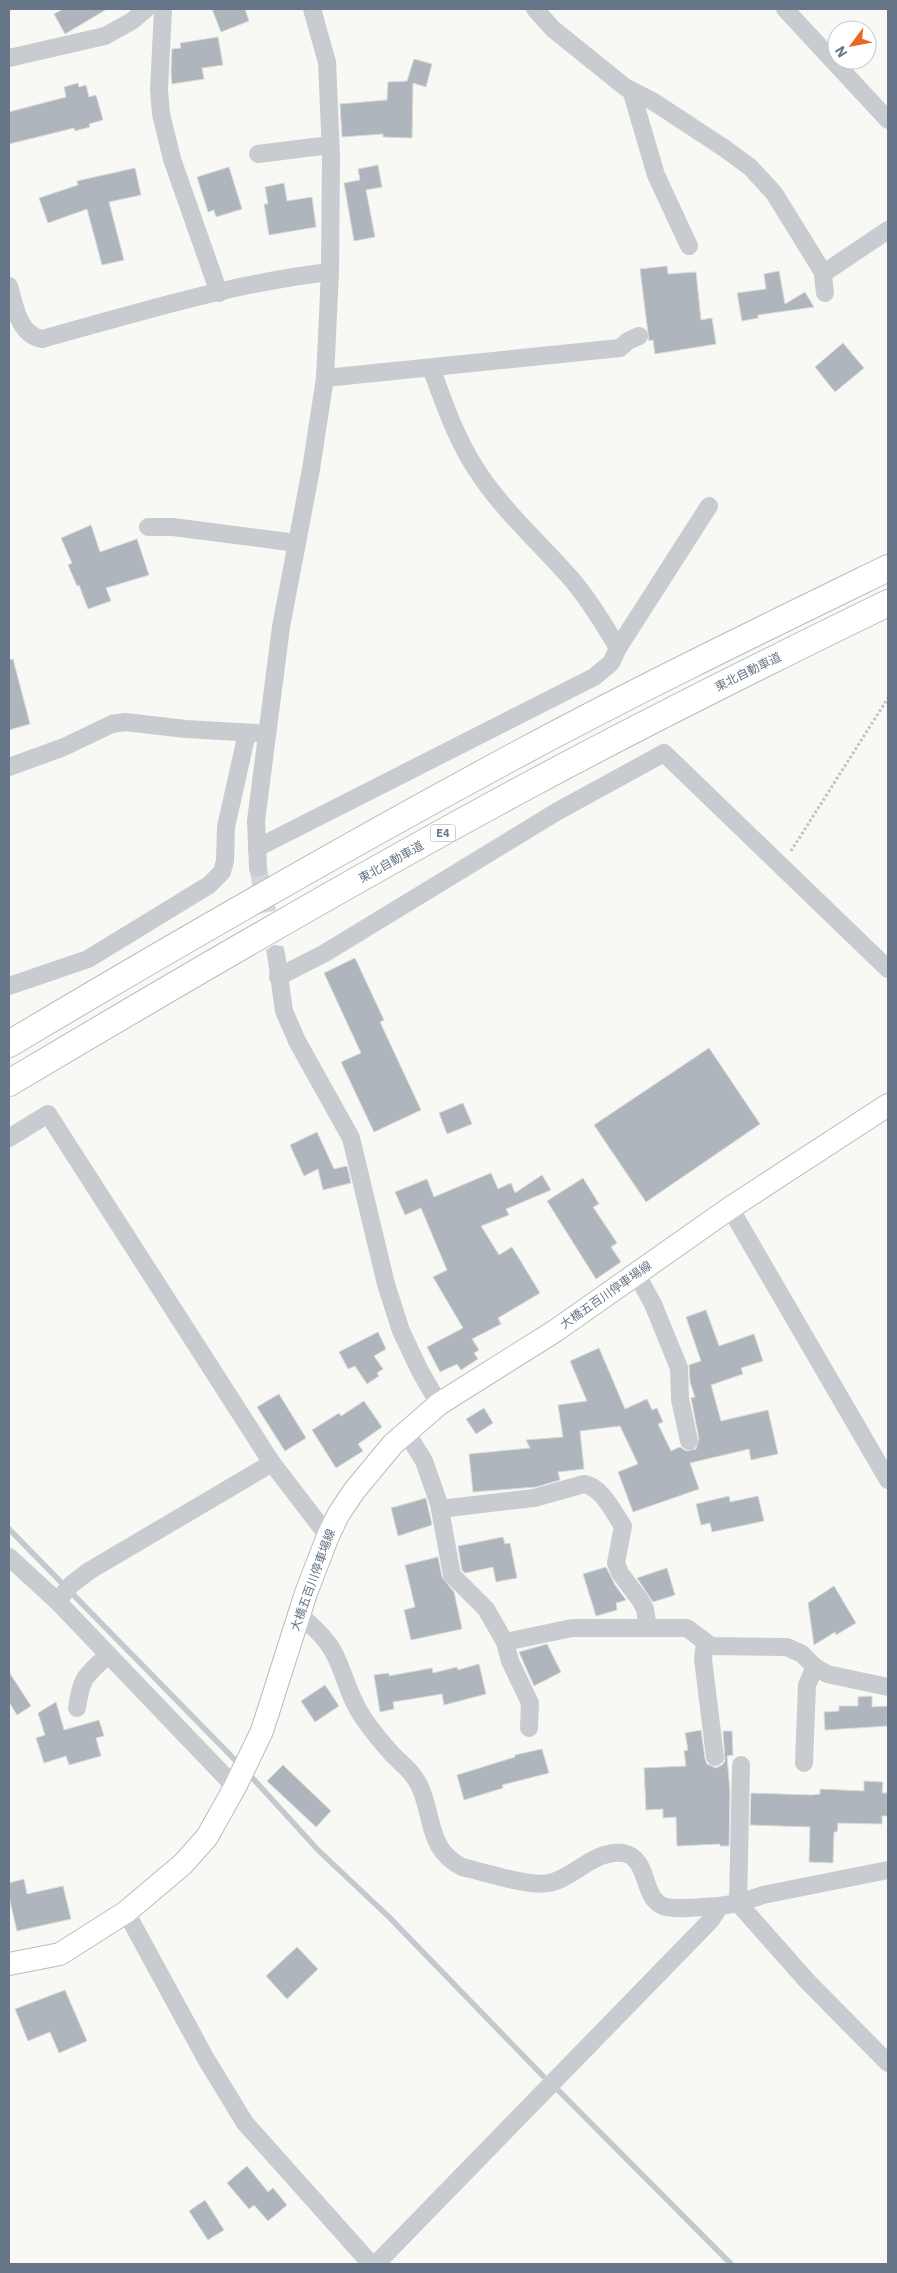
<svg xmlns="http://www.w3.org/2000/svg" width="897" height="2273" font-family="'IBM Plex Sans','Noto Sans JP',sans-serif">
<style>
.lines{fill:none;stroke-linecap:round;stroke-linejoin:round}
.stream{stroke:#c2cad0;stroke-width:5.5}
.building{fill:#afb5bc;stroke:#dadad8}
.minor-tunnel{stroke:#d4d7da;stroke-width:18;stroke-dasharray:18 9;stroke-linecap:butt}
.major-casing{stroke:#b9bcc1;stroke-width:24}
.highway-casing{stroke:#b8bbbf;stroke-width:28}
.path{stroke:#bfc2c4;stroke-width:3;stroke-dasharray:2.5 2.5;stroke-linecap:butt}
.minor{stroke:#c8cbcf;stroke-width:18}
.major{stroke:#fff;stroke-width:22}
.highway{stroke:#fff;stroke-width:26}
.labels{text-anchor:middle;stroke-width:5;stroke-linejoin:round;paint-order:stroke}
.shield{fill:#fff;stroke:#949eab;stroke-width:1}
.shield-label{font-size:11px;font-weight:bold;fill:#667587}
.street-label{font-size:12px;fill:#667587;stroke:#fff}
</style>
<rect width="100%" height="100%" fill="#f8f8f5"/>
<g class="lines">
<g class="stream">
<polyline points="9,1529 240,1765"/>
<polyline points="248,1773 318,1850 389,1917 543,2076"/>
<polyline points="558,2090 731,2264"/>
</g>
</g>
<g class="building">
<polygon points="63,9 107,9 65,34 54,14"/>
<polygon points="212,9 245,9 249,21 221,32"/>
<polygon points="218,37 223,65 202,68 204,79 172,84 171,72 172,49 181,48 180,43"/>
<polygon points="414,59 432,64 426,87 413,83 412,138 383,137 383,134 342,137 340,104 387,100 388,82 407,81"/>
<polygon points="78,83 79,87 86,85 89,97 96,95 103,120 89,124 90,127 75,131 74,128 9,144 9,112 66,97 64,87"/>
<polygon points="378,165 382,187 366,190 375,237 354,241 344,183 360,180 358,169"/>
<polygon points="229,167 242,209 216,217 214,210 208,212 197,177"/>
<polygon points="135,168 141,195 109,202 124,260 102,265 87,209 48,223 39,198 78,185 77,181"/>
<polygon points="284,183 287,201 312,197 316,227 269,235 264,204 268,204 265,187"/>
<polygon points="667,266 668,274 696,272 701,320 712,318 716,344 655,354 653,340 649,341 640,269"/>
<polygon points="779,271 785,304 805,292 814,307 758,315 758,318 742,321 737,293 766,289 764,274"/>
<polygon points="843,343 864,368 835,392 815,367"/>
<polygon points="91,525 100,552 137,539 149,575 106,588 111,601 88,609 79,585 77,586 68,565 72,563 61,538"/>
<polygon points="13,659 30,724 9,730 9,660"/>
<polygon points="355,958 384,1020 380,1022 421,1110 374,1132 341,1062 361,1053 324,973"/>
<polygon points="709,1048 760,1124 646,1202 594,1125"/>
<polygon points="463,1103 472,1124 447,1134 439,1113"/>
<polygon points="317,1132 334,1169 347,1166 351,1183 323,1190 318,1169 304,1176 290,1145"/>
<polygon points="491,1173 498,1189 511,1183 515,1193 542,1175 551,1190 506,1209 509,1215 481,1226 499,1255 512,1247 540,1293 498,1318 501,1324 472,1339 479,1350 474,1353 478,1359 461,1370 457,1364 440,1372 427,1347 463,1328 433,1277 447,1270 421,1208 405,1215 395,1192 427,1179 434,1197"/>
<polygon points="583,1178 599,1204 593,1207 617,1243 611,1247 621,1262 596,1279 547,1201"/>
<polygon points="706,1310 719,1346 754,1334 763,1361 741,1368 743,1374 711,1385 721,1421 768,1410 778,1454 751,1460 749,1449 690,1463 699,1489 633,1512 618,1472 638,1464 620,1426 580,1431 584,1469 558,1472 560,1480 536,1487 473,1492 469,1454 530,1448 526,1440 563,1437 558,1405 587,1401 570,1361 599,1348 625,1409 647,1399 652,1410 657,1408 663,1422 658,1424 671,1451 680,1447 686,1451 696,1449 699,1439 691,1398 695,1397 690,1382 689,1365 701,1361 686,1317"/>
<polygon points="378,1332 386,1349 374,1356 383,1369 377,1373 379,1376 367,1384 355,1366 348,1369 339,1352"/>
<polygon points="279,1394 306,1438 285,1451 257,1407"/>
<polygon points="364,1401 382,1427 358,1444 363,1451 336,1468 312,1430 339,1413 341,1416"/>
<polygon points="484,1408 493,1423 476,1434 466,1419"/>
<polygon points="729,1496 730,1502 758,1496 764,1521 712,1532 710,1523 701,1525 696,1504"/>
<polygon points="426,1498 432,1525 398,1536 391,1508"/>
<polygon points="503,1537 505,1544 510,1543 517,1578 496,1582 493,1567 465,1573 462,1570 458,1546"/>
<polygon points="438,1557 442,1577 454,1592 462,1629 411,1640 404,1610 415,1607 405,1565"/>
<polygon points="606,1567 615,1585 626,1600 616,1603 617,1610 596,1616 583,1574"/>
<polygon points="667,1568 675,1595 653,1602 637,1578"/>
<polygon points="834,1586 856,1623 836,1635 835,1632 814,1645 808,1603"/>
<polygon points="547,1644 561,1672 534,1686 519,1652"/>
<polygon points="479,1664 486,1694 444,1705 442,1694 393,1702 394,1709 380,1712 374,1675 389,1673 389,1676 432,1668 433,1673 457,1667 458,1670"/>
<polygon points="9,1672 31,1706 17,1715 9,1702"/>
<polygon points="325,1685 339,1706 315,1722 301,1701"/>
<polygon points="872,1696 872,1707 888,1706 888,1726 825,1730 824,1712 839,1711 839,1706 858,1706 858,1697"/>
<polygon points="56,1702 64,1730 99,1720 104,1736 96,1738 101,1756 69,1765 66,1756 44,1763 36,1738 45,1735 38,1713"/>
<polygon points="701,1730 705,1759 707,1764 716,1768 722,1765 725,1761 723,1731 732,1731 733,1755 727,1756 730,1792 729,1846 720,1846 720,1844 677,1846 676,1817 663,1818 663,1809 646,1810 644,1768 686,1766 684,1751 688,1750 685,1733"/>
<polygon points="542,1749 549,1773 502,1785 503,1788 464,1800 457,1775 515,1757 515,1755"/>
<polygon points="283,1765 331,1811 316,1827 267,1781"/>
<polygon points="864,1781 883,1782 882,1793 888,1793 888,1816 882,1816 882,1824 838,1823 837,1832 834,1832 833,1863 809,1862 810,1827 750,1825 751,1793 812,1795 820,1794 820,1789 864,1791"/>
<polygon points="24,1879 27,1894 63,1886 71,1919 17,1931 9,1897 9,1883"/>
<polygon points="297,1947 318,1969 287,1999 266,1976"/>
<polygon points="65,1990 87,2041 59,2053 50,2032 28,2041 15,2009"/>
<polygon points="247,2166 268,2192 273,2188 287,2205 268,2221 254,2205 249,2209 227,2183"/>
<polygon points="205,2200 224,2230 208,2240 189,2211"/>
</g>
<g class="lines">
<polyline class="minor-tunnel" points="258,868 276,954"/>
<defs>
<polyline id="major" points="9,1964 60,1954 126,1912 183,1864 207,1837 235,1787 262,1731 306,1593 328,1536 338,1515 354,1491 393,1444 439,1404 555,1331 730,1208 888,1105"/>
<g id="highway">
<path d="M9 1044C177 944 347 846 520 753 641 688 765 628 888 568"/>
<path d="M9 1083C182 980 356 878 533 783 650 720 769 661 888 603"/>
</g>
</defs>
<use href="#major" class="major-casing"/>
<use href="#highway" class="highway-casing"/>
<polyline class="path" points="791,851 888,698"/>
<g class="minor">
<polyline points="163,9 159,90 161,114 172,159 219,293"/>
<polyline points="535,9 553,29 625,87 654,102 724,148 750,167 774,193 824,274"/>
<polyline points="785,9 888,120"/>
<polyline points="9,58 105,36 132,21 146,9"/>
<polyline points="631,90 656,175 689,246"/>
<polyline points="258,154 330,145"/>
<path d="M9 286C15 306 18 334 42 339 137 313 232 283 330 272"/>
<polyline points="825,293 823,276 827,271 888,230"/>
<path d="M431 368C444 402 455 437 476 469 502 510 541 544 573 581 591 602 604 625 618 648"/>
<polyline points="325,378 620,348 628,341 639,336"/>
<polyline points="148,527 173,527 297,543"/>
<polyline points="9,767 64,747 112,724 125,722 186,729 256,733"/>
<polyline points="257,848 594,677 611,663 618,648 709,506"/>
<polyline points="258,868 256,821 281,627 311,469 325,378 330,272 331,155 327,62 312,9"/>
<polyline points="276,954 284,1011 297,1041 351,1138 386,1284 401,1331 420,1371 439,1404"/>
<polyline points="278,977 325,953 558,811 664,753 888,969"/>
<polyline points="9,986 88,959 209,885 222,872 225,861 226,827 247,733"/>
<polyline points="9,1138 48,1114 272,1463 328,1536"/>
<polyline points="730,1208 888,1480"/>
<polyline points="637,1275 653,1304 679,1368 680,1399 689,1441"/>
<polyline points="406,1432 424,1461 439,1504 452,1575 486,1609 505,1642 572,1628 687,1628 711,1646 787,1647 802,1654 815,1667 827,1674 888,1687"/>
<path d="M440 1509 534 1498 584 1484C602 1487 613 1512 623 1526L616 1563 620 1573 640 1600 645 1609 648 1628"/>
<polyline points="9,1557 57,1601 235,1787"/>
<polyline points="57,1601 72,1584 89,1571 272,1463"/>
<path d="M299 1614C313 1627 328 1639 336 1657 346 1678 350 1700 364 1719 373 1732 383 1744 393 1755 403 1765 414 1773 420 1787 434 1818 427 1849 462 1867 484 1872 529 1887 549 1883 574 1878 595 1849 623 1853 650 1858 641 1897 663 1906 677 1911 705 1906 720 1906"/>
<polyline points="505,1642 510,1661 530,1703 529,1728"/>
<polyline points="705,1643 703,1659 715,1757"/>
<path d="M77 1708C82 1675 85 1677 108 1655"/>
<polyline points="804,1763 807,1685 815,1667"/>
<polyline points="741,1765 738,1903 808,1982 888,2063"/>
<polyline points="126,1912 206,2059 245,2123 371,2264"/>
<polyline points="376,2264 711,1920 720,1906 738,1903 763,1895 888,1870"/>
</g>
<use href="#major" class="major"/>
<use href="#highway" class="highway"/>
</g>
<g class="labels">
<rect class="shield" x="430.5" y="824.5" width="25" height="17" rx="4"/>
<g class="shield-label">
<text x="443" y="837">E4</text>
</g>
<g class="street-label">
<text transform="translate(748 672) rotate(-26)" y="4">東北自動車道</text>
<text transform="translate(391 862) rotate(-29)" y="4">東北自動車道</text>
<text transform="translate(606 1295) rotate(-35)" y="4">大橋五百川停車場線</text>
<text transform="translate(313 1580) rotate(-70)" y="4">大橋五百川停車場線</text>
</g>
</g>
<rect width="897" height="2273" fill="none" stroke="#667587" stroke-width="20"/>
<g transform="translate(852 45) rotate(238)"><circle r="24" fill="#ffffff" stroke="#c2c8cf"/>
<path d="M0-4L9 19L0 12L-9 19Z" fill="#e96825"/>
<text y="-8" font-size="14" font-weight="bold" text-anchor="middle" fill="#667587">N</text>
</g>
</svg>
